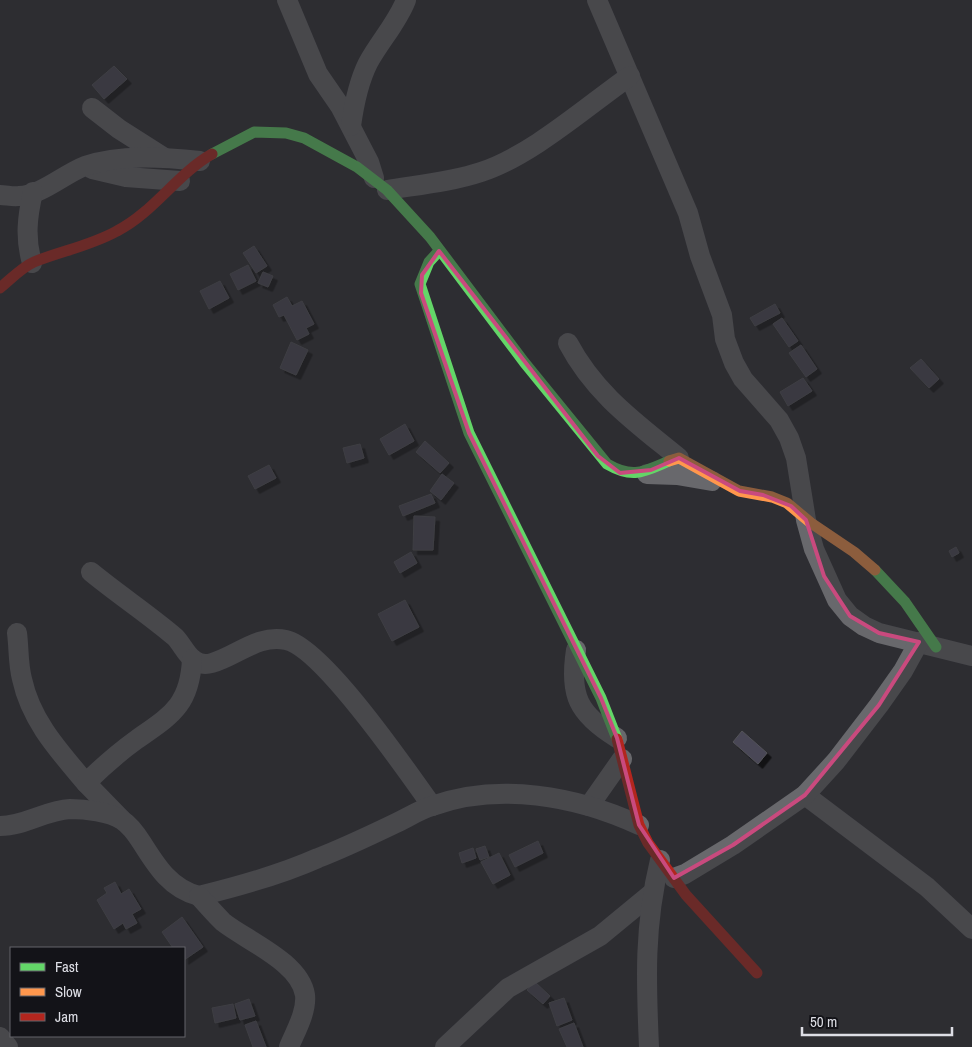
<svg xmlns="http://www.w3.org/2000/svg" width="972" height="1047" font-family="'Archivo Narrow',sans-serif">
<style>
.building{fill:#494757;stroke:#535358;filter:url(#shadow)}
.lines{fill:none;stroke-linecap:round;stroke-linejoin:round}
.street{stroke:#68686c;stroke-width:20}
.fast{stroke:#63d668;stroke-width:11}
.slow{stroke:#ff974d;stroke-width:11}
.jam{stroke:#b3261e;stroke-width:11}
.marked{fill:none;stroke:#c94a7e;stroke-width:4;stroke-linejoin:round}
</style>
<defs>
<filter id="shadow"><feDropShadow dx="4.5" dy="4.5" stdDeviation="0" flood-color="#0009"/></filter>
</defs>
<rect width="100%" height="100%" fill="#2d2d32"/>
<g class="building">
<polygon points="114,66 127,79 104,99 92,85"/>
<polygon points="254,246 267,266 256,273 243,253"/>
<polygon points="248,265 256,281 238,290 230,274"/>
<polygon points="263,272 273,276 268,287 258,283"/>
<polygon points="220,281 229,298 209,309 200,291"/>
<polygon points="287,297 292,306 302,301 314,324 306,328 309,334 297,340 284,315 279,317 273,305"/>
<polygon points="775,304 780,313 755,326 750,318"/>
<polygon points="782,318 798,341 789,347 773,324"/>
<polygon points="291,342 308,350 296,375 280,368"/>
<polygon points="801,345 817,369 806,377 789,353"/>
<polygon points="921,359 939,379 929,388 910,368"/>
<polygon points="803,378 812,391 788,406 780,392"/>
<polygon points="405,424 414,441 389,455 380,439"/>
<polygon points="425,441 449,463 440,473 416,452"/>
<polygon points="360,444 364,458 347,463 343,448"/>
<polygon points="269,465 276,478 255,489 248,476"/>
<polygon points="442,474 454,483 441,500 430,491"/>
<polygon points="431,494 435,503 403,516 399,506"/>
<polygon points="414,516 435,517 433,550 413,550"/>
<polygon points="956,547 959,553 952,557 949,551"/>
<polygon points="411,552 417,563 400,573 394,562"/>
<polygon points="405,600 419,627 392,641 378,614"/>
<polygon points="742,731 767,753 758,764 733,742"/>
<polygon points="538,841 543,853 515,867 509,855"/>
<polygon points="485,846 489,857 480,860 476,849"/>
<polygon points="473,848 476,858 462,863 459,853"/>
<polygon points="499,853 510,875 493,884 481,862"/>
<polygon points="115,882 121,894 129,889 141,909 132,914 137,923 126,929 123,923 114,929 97,900 107,893 104,888"/>
<polygon points="182,917 203,947 184,960 184,948 173,948 162,932"/>
<polygon points="535,982 550,996 543,1004 527,990"/>
<polygon points="564,998 572,1020 557,1026 549,1003"/>
<polygon points="249,999 255,1016 240,1020 235,1004"/>
<polygon points="233,1004 236,1018 215,1023 212,1008"/>
<polygon points="256,1021 266,1047 253,1047 245,1025"/>
<polygon points="574,1023 583,1047 567,1047 559,1029"/>
</g>
<g class="lines">
<g class="street">
<polyline points="287,0 318,74 340,106 369,162 374,178"/>
<polyline points="597,0 688,213 700,256 722,315 725,339 734,363 743,379 779,420 789,438 796,458 806,520 814,549 837,600 850,616 864,626 879,633 972,656"/>
<polyline points="92,108 119,129 163,157"/>
<path d="M351 126C354 104 358 83 368 63 380 41 397 23 406 0"/>
<polyline points="92,169 126,177 180,181"/>
<path d="M387 190C418 185 451 182 481 172 531 156 587 106 630 76"/>
<path d="M0 195C6 195 13 197 19 196 42 195 64 174 85 166 121 154 163 157 200 161"/>
<path d="M32 263C25 238 27 218 33 192"/>
<path d="M568 343C595 394 635 422 679 458"/>
<polyline points="647,474 677,475 712,481"/>
<path d="M91 572C119 595 148 614 175 637 182 644 186 655 194 660 199 664 205 665 212 663 237 656 258 634 286 640 323 648 407 771 432 806"/>
<path d="M17 633C19 648 18 664 22 679 31 721 59 751 86 783"/>
<path d="M576 650C569 695 578 714 617 738"/>
<polyline points="805,795 927,887 972,929"/>
<polyline points="589,806 622,759"/>
<path d="M121 819 86 783C101 768 118 753 136 740 170 716 190 706 192 659"/>
<path d="M0 826C25 826 46 810 70 809 85 809 110 812 122 820 131 826 137 835 142 843 157 867 171 889 199 896 240 886 280 875 318 858 344 848 369 836 394 824 407 818 419 810 432 806 499 782 576 796 639 825"/>
<polyline points="674,878 685,874 733,845 805,795 836,761 879,705 903,671 919,642"/>
<path d="M199 896C207 905 215 914 223 922 247 941 300 962 305 995 307 1012 295 1032 289 1047"/>
<polyline points="0,1037 8,1047"/>
<polyline points="445,1047 508,988 600,936 651,894"/>
<path d="M649 1047C646 980 644 926 660 860"/>
</g>
<g class="fast">
<path d="M212 154 254 132 286 133 304 138 357 167 387 190 430 237 524 362 607 464C633 479 643 472 669 461"/>
<polyline points="439,251 429,262 420,284 469,433 601,698 617,739"/>
<polyline points="875,570 905,602 936,647"/>
</g>
<polyline class="slow" points="669,461 679,458 739,491 772,497 787,503 811,523 854,552 875,570"/>
<g class="jam">
<path d="M0 288C10 280 22 267 34 262 61 251 90 246 117 231 154 212 177 174 212 154"/>
<polyline points="617,739 639,825 648,843 686,895 757,973"/>
</g>
</g>
<path d="M0 0H972V1047H0ZM439 251 598 456 620 473 651 470 679 458 740 491 763 495 791 506 806 520 824 576 850 616 879 633 919 642 879 705 805 795 733 845 674 878 639 825 617 738 601 698 469 433 421 293 422 275Z" fill="#2d2d32" fill-opacity=".55" fill-rule="evenodd"/>
<path class="marked" d="M439 251 598 456 620 473 651 470 679 458 740 491 763 495 791 506 806 520 824 576 850 616 879 633 919 642 879 705 805 795 733 845 674 878 639 825 617 738 601 698 469 433 421 293 422 275Z"/>
<rect x="10" y="947" width="175" height="90" fill="#131318" stroke="#64646a"/>
<rect x="20" y="963" width="25" height="8" fill="#63d668" stroke="#64646a"/>
<text x="55" y="972" font-size="15" fill="#dddee5">Fast</text>
<rect x="20" y="988" width="25" height="8" fill="#ff974d" stroke="#64646a"/>
<text x="55" y="997" font-size="15" fill="#dddee5">Slow</text>
<rect x="20" y="1013" width="25" height="8" fill="#b3261e" stroke="#64646a"/>
<text x="55" y="1022" font-size="15" fill="#dddee5">Jam</text>
<path d="M802 1027v8h150v-8" fill="none" stroke="#dddee5" stroke-width="2.5"/>
<text x="810" y="1027" font-size="15" fill="#dddee5" stroke="#131318" stroke-width="4" paint-order="stroke">50 m</text>
</svg>
